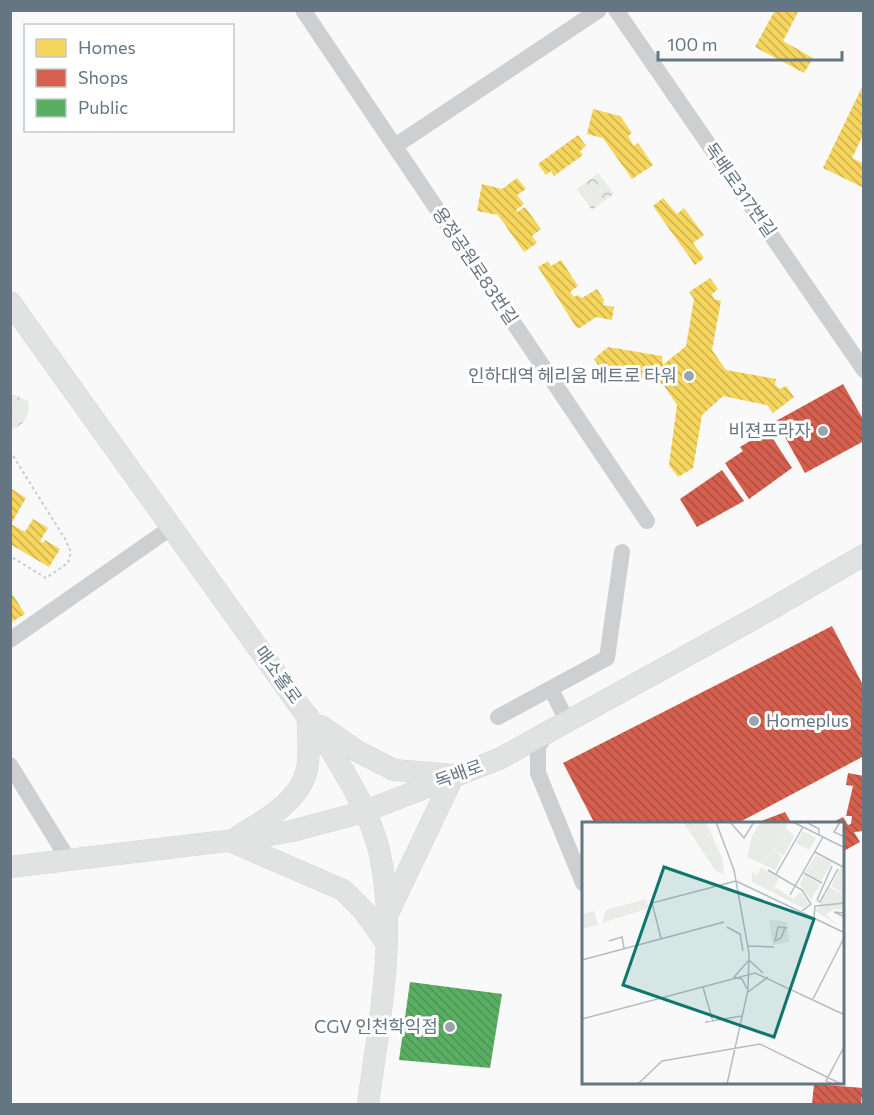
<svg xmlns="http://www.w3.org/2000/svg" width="874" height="1115" font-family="Commissioner,'Noto Sans KR',sans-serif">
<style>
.park{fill:url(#park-crowns)}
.homes{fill:url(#homes-back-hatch)}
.shops{fill:url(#shops-back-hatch)}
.public{fill:url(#public-back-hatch)}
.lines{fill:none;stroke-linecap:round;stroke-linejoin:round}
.major-casing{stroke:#d5d6d7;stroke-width:22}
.path{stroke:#cbcccd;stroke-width:2;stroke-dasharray:3 3;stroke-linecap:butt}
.minor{stroke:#cecfd0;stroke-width:16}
.major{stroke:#e1e2e2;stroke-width:21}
.poi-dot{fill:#99a4ac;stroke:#fff;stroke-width:2}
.labels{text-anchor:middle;stroke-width:6;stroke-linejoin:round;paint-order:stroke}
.street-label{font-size:18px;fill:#657683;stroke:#fff}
.poi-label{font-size:18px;fill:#657683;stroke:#fff;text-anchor:end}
.inset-road{fill:none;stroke:#b5bdc3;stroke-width:1.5}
.view{fill:#0f766e;fill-opacity:0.15;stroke:#0f766e;stroke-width:3}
.inset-edge{fill:none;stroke:#657683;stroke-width:3}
</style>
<defs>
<pattern id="park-crowns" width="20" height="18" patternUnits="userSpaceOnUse" patternTransform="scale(1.5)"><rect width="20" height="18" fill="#e8ebe6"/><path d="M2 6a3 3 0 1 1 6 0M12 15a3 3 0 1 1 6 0" fill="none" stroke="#c0c3c0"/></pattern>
<pattern id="homes-back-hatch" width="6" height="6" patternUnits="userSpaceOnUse" patternTransform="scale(1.5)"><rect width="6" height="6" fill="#f6d55c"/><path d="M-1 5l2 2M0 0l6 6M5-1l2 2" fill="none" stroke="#cbb151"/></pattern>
<pattern id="shops-back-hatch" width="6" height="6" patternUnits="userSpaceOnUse" patternTransform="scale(1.5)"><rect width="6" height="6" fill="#d6604d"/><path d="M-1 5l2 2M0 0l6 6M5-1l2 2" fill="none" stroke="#a85144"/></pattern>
<pattern id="public-back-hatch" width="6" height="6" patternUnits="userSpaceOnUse" patternTransform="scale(1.5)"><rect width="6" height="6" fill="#5aae61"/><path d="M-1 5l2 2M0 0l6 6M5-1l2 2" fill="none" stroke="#4e9255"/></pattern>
</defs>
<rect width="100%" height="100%" fill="#f9f9f9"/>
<g class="park">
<polygon points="598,173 614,194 592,210 577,189"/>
<path d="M10 393 28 401C30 416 25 424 11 430Z"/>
</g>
<g class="homes">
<polygon points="775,10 799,10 783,41 813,58 804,73 755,47"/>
<polygon points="864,83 864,133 852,158 864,164 864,188 823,168"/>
<polygon points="593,109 620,116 632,133 628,136 634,146 638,143 653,165 632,179 603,138 587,134"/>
<polygon points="578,135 586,146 580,151 583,155 554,176 551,171 546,175 538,164"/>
<polygon points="517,178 526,189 517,195 524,204 516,210 517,212 525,207 541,229 532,236 537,243 524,252 498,215 477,211 482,184 502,189"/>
<polygon points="663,198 677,214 684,208 704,235 693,243 704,258 695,265 653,206"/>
<polygon points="561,260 578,286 570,292 574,297 578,295 582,298 597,289 604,300 603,305 614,307 612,320 596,317 580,328 576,327 538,267 548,261 551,266"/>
<polygon points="710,278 718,289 712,294 714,299 721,301 712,350 726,370 776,379 775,385 780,389 786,386 794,397 773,413 767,405 723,396 702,415 693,468 678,477 669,465 677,405 663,384 603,372 594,359 608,347 662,356 663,365 686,346 694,299 689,292"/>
<polygon points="10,488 26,498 11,524 25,532 33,519 48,528 40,541 43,543 45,540 60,549 49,567 10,544"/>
<polygon points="13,595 25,614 10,623 10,597"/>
</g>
<g class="shops">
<polygon points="843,384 864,421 864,441 805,473 776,421"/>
<polygon points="760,419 792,468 749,499 725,463 743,451 740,447 750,441 743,432"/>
<polygon points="722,470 744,501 697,527 680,499"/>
<polygon points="832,626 864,687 864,756 736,824 595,824 563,763"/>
<polygon points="848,773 864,776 864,831 854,832 860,842 842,852 842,824 830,824 843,817 848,825 851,824 852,816 846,816 853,786 846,785"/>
<polygon points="785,812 792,824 762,824 761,821"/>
<polygon points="814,1084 863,1088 861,1104 812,1104"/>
</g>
<polygon class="public" points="410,982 502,994 490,1068 399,1060"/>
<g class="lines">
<defs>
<g id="major">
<path d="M10 302 329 747C348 778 370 814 379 850 398 932 379 1022 368 1104"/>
<polyline points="321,726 357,751 394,770 454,775 388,913"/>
<path d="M239 836C264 820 297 803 306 773 311 757 307 733 308 716"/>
<polyline points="232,842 343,890 363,910 386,942"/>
<polyline points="10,867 251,838 292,831 363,812 499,759 766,612 864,555"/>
</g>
</defs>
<use href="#major" class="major-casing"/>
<polyline class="path" points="10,451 65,539 71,552 68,563 46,578 10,556"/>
<g class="minor">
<polyline points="303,10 647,521"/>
<polyline points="616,10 864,370"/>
<polyline points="395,146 599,10"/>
<polyline points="10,640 172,527"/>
<polyline points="551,689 568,723"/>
<polyline points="498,717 607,658 622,552"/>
<polyline points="546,734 538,747 538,773 583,883"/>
<polyline points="10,765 68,859"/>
</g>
<use href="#major" class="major"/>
</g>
<g class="poi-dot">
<circle cx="689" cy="376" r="6"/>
<circle cx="823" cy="431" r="6"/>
<circle cx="754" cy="721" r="6"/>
<circle cx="450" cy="1027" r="6"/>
</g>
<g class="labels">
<g class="street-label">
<text transform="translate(740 190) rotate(55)" y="6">독배로317번길</text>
<text transform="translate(475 266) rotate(56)" y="6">용정공원로83번길</text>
<text transform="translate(278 675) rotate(54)" y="6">매소홀로</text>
<text transform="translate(459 774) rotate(-20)" y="6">독배로</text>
</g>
<g class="poi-label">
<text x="677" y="382">인하대역 헤리움 메트로 타워</text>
<text x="811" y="437">비젼프라자</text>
<text x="766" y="727" text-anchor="start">Homeplus</text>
<text x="438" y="1033">CGV 인천학익점</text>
</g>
</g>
<g transform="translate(582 822)">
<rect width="262" height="262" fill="#f9f9f9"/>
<path d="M179 0 206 2 190 32 193 29 200 35 193 48 165 35 170 14ZM179 45 197 56 192 65 174 55Z" fill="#e8ebe6"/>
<path d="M101 0H124L141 38 142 53 133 48ZM204 6 212 14 202 34 192 28ZM221 9 234 16 227 28 214 21ZM234 33 250 40 239 59 223 50ZM259 45 262 47V72L249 64ZM170 50 211 77 219 70 227 82 221 86 170 60ZM222 52 238 62 229 78 218 63ZM247 65 262 73V81L238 83ZM64 77 67 86 20 101 24 88ZM262 82V88L252 87 244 93 259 105 233 89 237 84ZM12 89 16 103 0 107V92ZM187 98 205 100 207 120 191 123Z" fill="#e8ebe6"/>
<path class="inset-road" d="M134 0 152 48 167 131 166 168 145 262M148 0 162 16 172 0M211 0 261 25M224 0 237 7V13M258 0 252 10 263 15M233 30 263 46M186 48 220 68 229 82 220 89M222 51 240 61M194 52 221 5M154 59 263 111M208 73 241 15M235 78 238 80 256 47M235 78 250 44M263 91 252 90 263 95M232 95 233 84 263 81M145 105 158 112 161 129M203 106 199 116 193 119 196 105 205 106M79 116 70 81 154 59M27 119 40 115 42 126M166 124 192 125M0 138 142 100M121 165 131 200M165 167 160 157 152 155 167 138 181 151M166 170 186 155M231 177 263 114M0 197 173 151 263 193M123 200 160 194M56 262 80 239 178 222 259 262M251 262 244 259 263 223"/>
<path class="view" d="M82 45 232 97 192 215 41 163Z"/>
<rect width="262" height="262" class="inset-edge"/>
</g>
<rect width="874" height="1115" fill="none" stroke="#657683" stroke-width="24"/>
<rect x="24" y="24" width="210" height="108" fill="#ffffff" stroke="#c1c8cd" stroke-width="1.5"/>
<rect x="36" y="39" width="30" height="18" fill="#f6d55c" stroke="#c1c8cd" stroke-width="1.5"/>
<text x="78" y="54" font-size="18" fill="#657683">Homes</text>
<rect x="36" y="69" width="30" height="18" fill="#d6604d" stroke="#c1c8cd" stroke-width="1.5"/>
<text x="78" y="84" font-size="18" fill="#657683">Shops</text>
<rect x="36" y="99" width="30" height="18" fill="#5aae61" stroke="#c1c8cd" stroke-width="1.5"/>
<text x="78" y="114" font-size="18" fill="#657683">Public</text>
<path d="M658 51v9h184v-9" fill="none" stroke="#657683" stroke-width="3"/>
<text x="667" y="51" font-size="18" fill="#657683" stroke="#ffffff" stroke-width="4.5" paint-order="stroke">100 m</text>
</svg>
